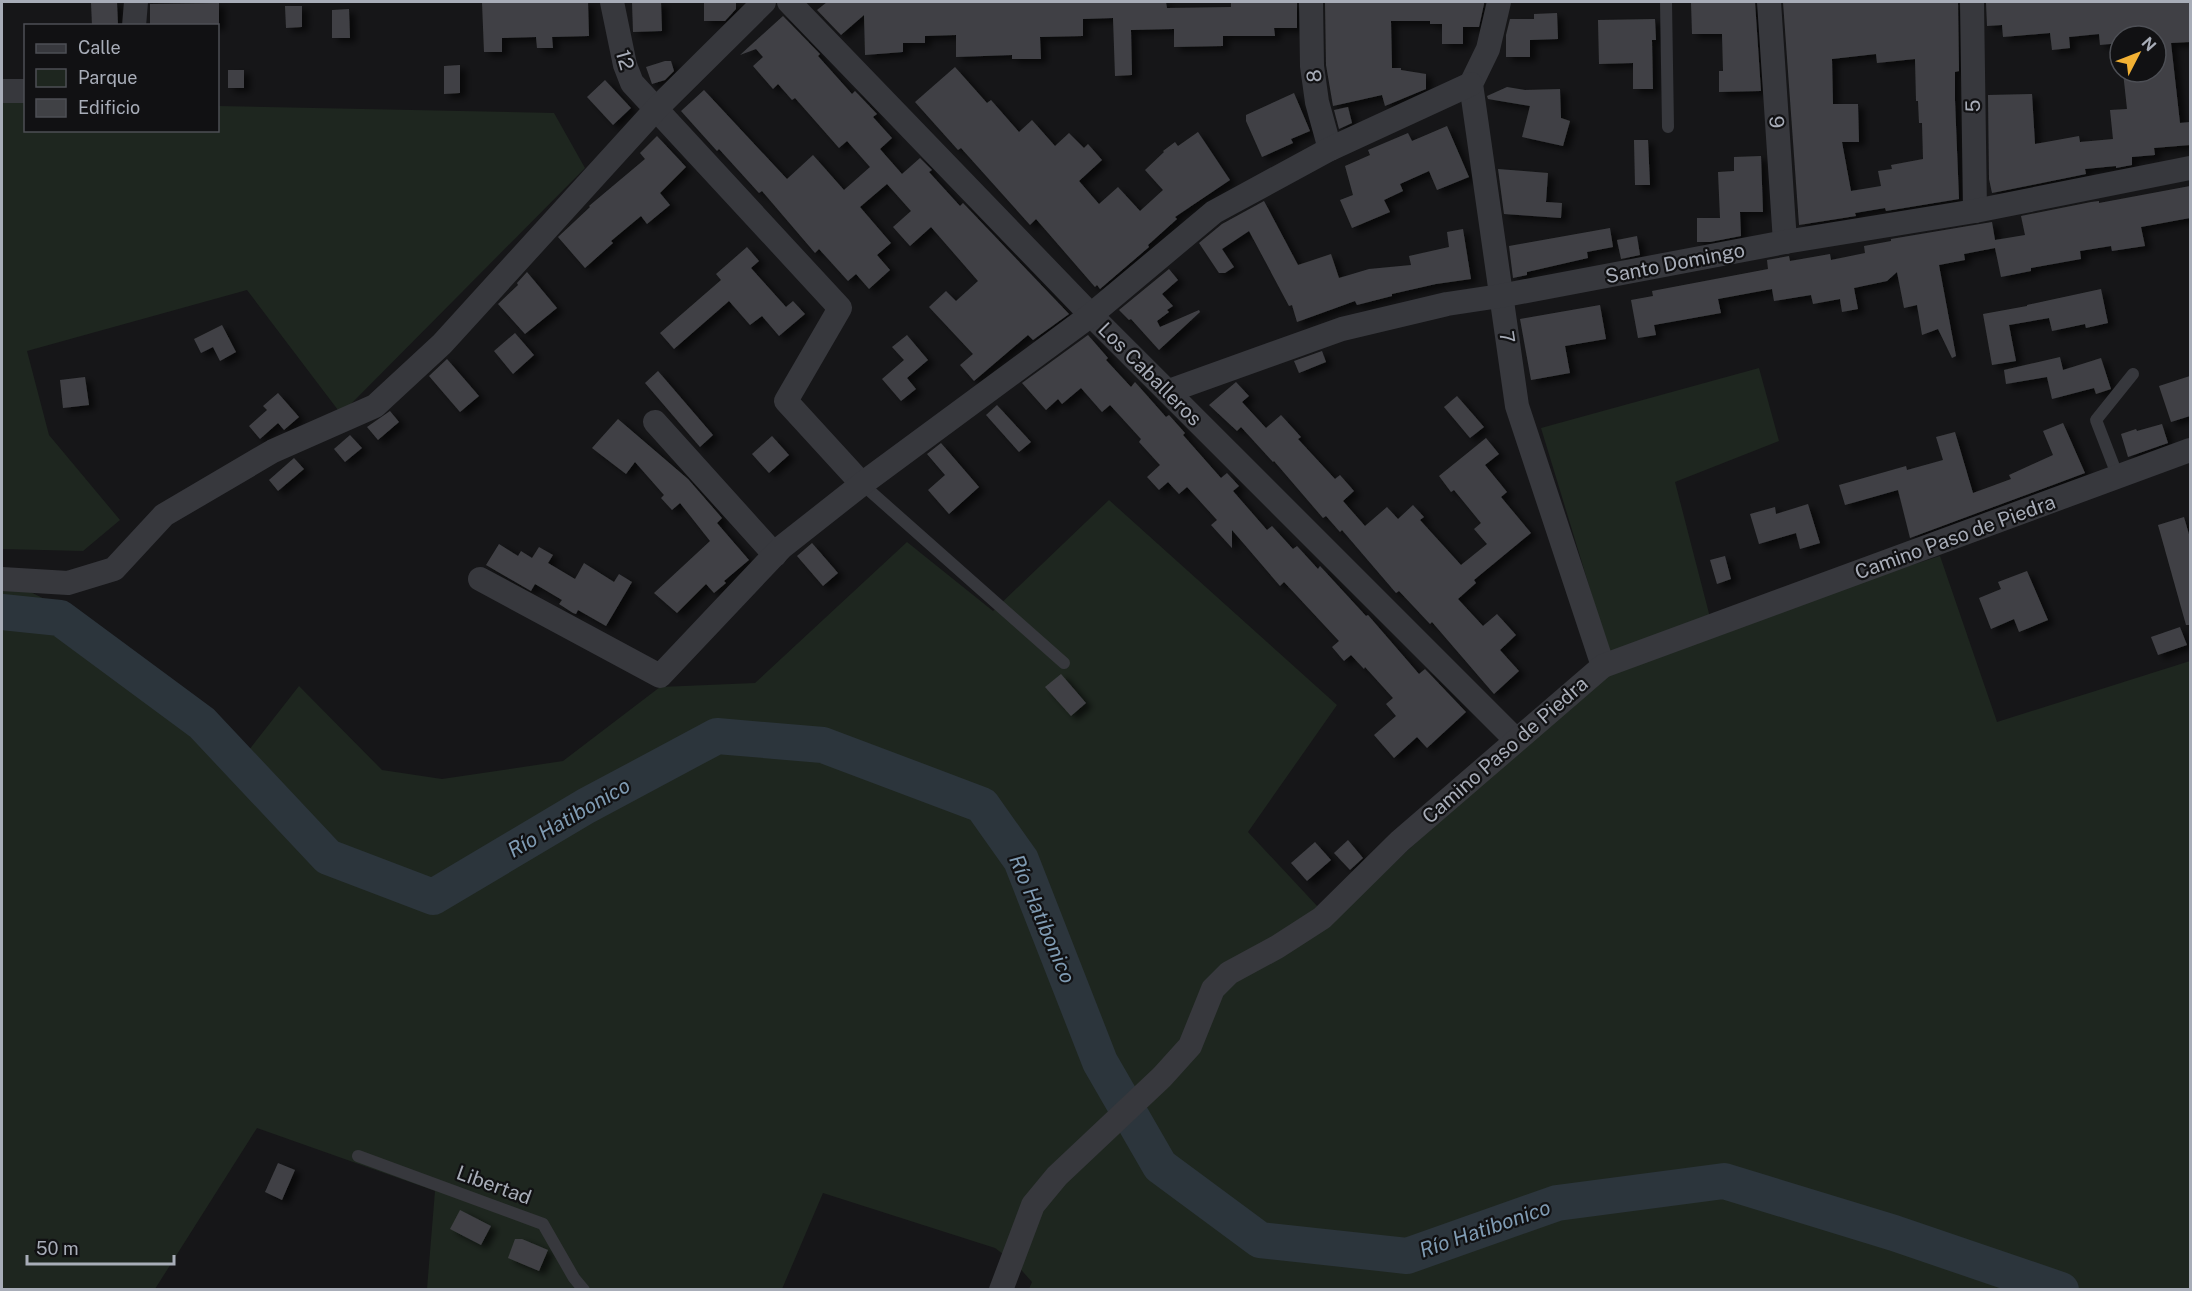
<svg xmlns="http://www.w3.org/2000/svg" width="2192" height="1291" font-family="'Public Sans',sans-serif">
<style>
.green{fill:#1e261f}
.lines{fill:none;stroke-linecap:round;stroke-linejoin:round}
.river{stroke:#2c353c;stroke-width:36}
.building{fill:#404145;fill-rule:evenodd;filter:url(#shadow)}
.service{stroke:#37383d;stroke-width:12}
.minor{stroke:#37383d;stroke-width:24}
.labels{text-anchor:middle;stroke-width:4.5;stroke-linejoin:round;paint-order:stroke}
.street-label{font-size:20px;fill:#a8adb8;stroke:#111113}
.water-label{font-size:21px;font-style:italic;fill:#7f9bb3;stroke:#111113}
</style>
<defs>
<filter id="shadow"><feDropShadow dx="6" dy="4" stdDeviation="3" flood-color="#0009"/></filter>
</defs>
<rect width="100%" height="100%" fill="#161618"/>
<g class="green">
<polygon points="2,102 25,102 26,130 218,130 218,106 554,113 585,168 341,414 247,290 27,351 49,435 120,520 83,551 2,549"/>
<polygon points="1759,368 1779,441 1675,482 1713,629 1940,556 1997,722 2190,661 2190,1289 1029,1289 1032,1282 1016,1264 995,1248 823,1193 782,1289 427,1289 435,1191 257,1128 155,1289 2,1289 2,578 71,612 234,769 299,686 382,770 442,779 563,761 660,687 755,683 907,542 993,611 1109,500 1337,705 1248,832 1332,922 1611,658 1541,428"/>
</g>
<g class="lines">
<polyline class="river" points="2,612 60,618 202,723 328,857 433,897 586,806 717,736 823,745 982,805 1021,860 1100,1062 1160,1166 1260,1240 1407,1256 1557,1203 1724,1181 1894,1233 2061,1290"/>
</g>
<g class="building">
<polygon points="91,2 117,2 118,26 92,26"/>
<polygon points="482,2 588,2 589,36 552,37 553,48 537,48 536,37 502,38 502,52 484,52"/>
<polygon points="632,2 661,2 662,31 633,32"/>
<polygon points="704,2 736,2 736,9 725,21 704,21"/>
<polygon points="827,2 1166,2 1167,8 1231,7 1231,3 1297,2 1297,28 1274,28 1275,36 1223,36 1223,46 1174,47 1174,29 1131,30 1132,75 1115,76 1113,18 1083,19 1083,36 1040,37 1041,59 1012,59 1012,55 956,57 956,35 925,36 925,43 903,43 903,52 865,55 864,15 841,35 817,10"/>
<polygon points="1325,2 1484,2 1484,4 1479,27 1463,27 1463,44 1442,44 1442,24 1430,24 1430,21 1391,21 1392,68 1401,68 1401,70 1426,74 1426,89 1385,106 1382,95 1333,106 1326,65"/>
<polygon points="1691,2 1755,2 1761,91 1719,92 1719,71 1723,71 1722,34 1692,34"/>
<path d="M1783 2H1958L1959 71 1955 72V100L1959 199 1886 211 1885 208 1855 213 1856 216 1799 225ZM1876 54 1877 63 1915 59 1916 101H1918L1919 123H1922L1923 159 1891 165 1892 169 1878 171 1881 186 1851 191 1842 142H1859L1858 104H1833L1832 59Z"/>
<polygon points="1986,2 2190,2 2190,42 2171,43 2180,123 2190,122 2190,145 2154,148 2155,155 2132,157 2132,165 2116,168 2116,166 2085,169 2086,174 1992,193 1989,179 1988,95 2032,94 2035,144 2079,136 2080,142 2113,139 2110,110 2127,109 2123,72 2159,72 2156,36 2120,36 2120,43 2100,45 2099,34 2069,37 2070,48 2052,50 2050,33 2003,37 2002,25 1987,26"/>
<polygon points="219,3 219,26 150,26 150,4"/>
<polygon points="285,6 302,6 302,27 286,28"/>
<polygon points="349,9 350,38 332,38 332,10"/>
<polygon points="1557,13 1558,39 1530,40 1530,57 1506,57 1506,35 1510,19 1534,19 1534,14"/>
<polygon points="783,16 820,54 818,56 852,94 855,91 877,114 873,117 892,138 880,149 902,174 920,158 932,170 929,172 960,206 963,203 1069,314 1033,340 1028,335 974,381 960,365 973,354 929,307 946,291 956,301 978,281 931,227 910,246 893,227 911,211 887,184 860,207 891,243 877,255 890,270 869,289 856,274 848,281 819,249 815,253 762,191 759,193 719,149 717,151 681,111 704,90 787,179 813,155 844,190 870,167 847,141 839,148 795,98 792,100 778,84 773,89 753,66 763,57 756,49 740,55"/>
<polygon points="1655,19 1656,40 1652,40 1653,89 1633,89 1633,63 1599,64 1598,20"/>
<polygon points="665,61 671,61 674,71 665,80 652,84 646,67"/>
<polygon points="460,65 460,93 444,94 444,66"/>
<polygon points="955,67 987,103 991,100 1019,132 1032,120 1055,146 1069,133 1084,148 1088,144 1102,160 1079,181 1099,204 1118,187 1140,211 1163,190 1145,170 1164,152 1163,151 1175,142 1178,146 1198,132 1230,180 1175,217 1177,219 1148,245 1149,247 1100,289 1097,285 1095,287 1036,219 1030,225 961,148 958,150 915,102"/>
<rect x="228" y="70" width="16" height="18"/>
<polygon points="605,80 631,108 613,125 587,97"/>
<polygon points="1507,87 1525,90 1560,89 1561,118 1570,121 1563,146 1522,137 1530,106 1488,99 1487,96"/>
<polygon points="1294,93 1310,131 1291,139 1293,143 1262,157 1246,121 1246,115"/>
<polygon points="1348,107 1352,123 1339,129 1334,110"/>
<polygon points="1447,126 1469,177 1437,190 1429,171 1400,184 1403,191 1384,200 1390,212 1352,228 1340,200 1353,195 1345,166 1370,155 1368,150 1408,133 1412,141"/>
<polygon points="657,136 686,167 660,193 670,205 647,224 641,216 611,241 613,243 585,268 558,237 590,207 589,206 645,159 640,153"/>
<polygon points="1634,140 1648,140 1650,185 1635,185"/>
<polygon points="1761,156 1763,212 1740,212 1741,236 1710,242 1697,242 1697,218 1720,218 1718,172 1734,171 1734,157"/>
<polygon points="1498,169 1548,173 1546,202 1562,203 1561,218 1504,214"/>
<polygon points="2190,186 2190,218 2141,227 2145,246 2112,251 2111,246 2080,251 2081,259 2031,268 2031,271 2001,277 1995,248 1964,254 1965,260 1939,265 1956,356 1952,358 1938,329 1922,335 1917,305 1904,308 1897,272 1887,281 1854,288 1858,309 1842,312 1840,299 1813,304 1811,295 1774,301 1772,289 1718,299 1721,313 1654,325 1656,335 1638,338 1631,300 1653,296 1652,291 1768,269 1767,260 1789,256 1790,261 1830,254 1831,260 1865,253 1864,246 1891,241 1891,239 1992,222 1995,240 2025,235 2021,216 2091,202 2099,201 2099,203"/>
<polygon points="1264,201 1298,265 1331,254 1339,278 1369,269 1411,265 1409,256 1449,247 1447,232 1463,229 1471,279 1436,284 1392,294 1392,296 1357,305 1355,301 1297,322 1292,305 1289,306 1249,231 1222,249 1234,267 1225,273 1219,273 1199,243 1222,224"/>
<polygon points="1610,228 1613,247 1587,252 1588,258 1527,272 1527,275 1513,278 1509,246"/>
<polygon points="1637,236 1640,255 1621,259 1617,240"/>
<polygon points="747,247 759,261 751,268 786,307 793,301 805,314 779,336 762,316 750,325 729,301 674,349 660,333 721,280 716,274"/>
<polygon points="1169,269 1178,280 1162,294 1173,306 1167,310 1169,312 1157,321 1160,327 1199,310 1200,312 1159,350 1131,319 1129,320 1119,310"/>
<polygon points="527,272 557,308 525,334 498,304 518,285 517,283"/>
<polygon points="2101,289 2108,323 2086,328 2085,324 2052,331 2049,318 2009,325 2016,361 1992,365 1983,314 2027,306 2027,305"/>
<polygon points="1600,305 1606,339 1565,346 1570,373 1531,380 1520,319"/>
<polygon points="222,325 236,352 220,361 213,347 201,353 194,339"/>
<polygon points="515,333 534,355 513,374 494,351"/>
<polygon points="907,335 928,360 907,378 916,389 901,401 882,379 904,360 892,347"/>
<polygon points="1088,335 1108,358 1106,360 1131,387 1135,382 1166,417 1169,415 1185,433 1183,435 1221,478 1227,473 1239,486 1233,491 1267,530 1272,526 1293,549 1297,546 1318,569 1320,566 1366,616 1368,615 1419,674 1425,669 1466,712 1427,748 1417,737 1394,758 1374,735 1396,716 1386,704 1393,698 1365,667 1364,669 1351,655 1344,661 1332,647 1339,641 1284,582 1280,586 1232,530 1232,548 1211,525 1217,520 1187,487 1179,494 1168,482 1159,490 1147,477 1160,465 1139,442 1141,439 1110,405 1102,412 1081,388 1062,404 1058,399 1046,410 1022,383"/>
<polygon points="1322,351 1326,362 1299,373 1294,361"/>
<polygon points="2060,357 2063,370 2101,358 2111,389 2096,394 2094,388 2052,399 2047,377 2006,384 2004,370"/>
<polygon points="447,359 479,396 460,412 429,376"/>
<polygon points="658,371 713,435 700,447 645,383"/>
<polygon points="2190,376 2190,416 2171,422 2159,386"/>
<polygon points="85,377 89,405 63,408 60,380"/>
<polygon points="1236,382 1249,396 1242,402 1266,428 1281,415 1301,437 1298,439 1335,479 1340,475 1354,491 1343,501 1365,526 1387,507 1398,519 1413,505 1424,517 1420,520 1461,565 1487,544 1474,529 1481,523 1454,490 1451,492 1439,476 1486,438 1499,454 1485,465 1507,492 1501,497 1531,533 1474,580 1476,583 1458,599 1483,626 1497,614 1516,635 1500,650 1519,671 1494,694 1432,622 1430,624 1399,591 1396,593 1342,530 1340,532 1326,516 1323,518 1274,461 1273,462 1241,427 1237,431 1209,405"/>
<polygon points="278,393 299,417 284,430 278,423 260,439 249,426 267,410 263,406"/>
<polygon points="1457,396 1484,427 1470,438 1444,407"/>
<polygon points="997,405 1031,442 1019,452 986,415"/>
<polygon points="390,411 399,422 378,440 367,427"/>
<polygon points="618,419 688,479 722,518 717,523 749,560 724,581 726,583 714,593 706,584 677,613 654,593 710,541 680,503 672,510 661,498 664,495 635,462 626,474 592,448"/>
<polygon points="2063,423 2085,473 1910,538 1898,490 1845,505 1839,485 1906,466 1907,470 1943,460 1936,437 1955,432 1973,493 2011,479 2009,475 2053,455 2043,431"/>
<polygon points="2162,424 2168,443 2128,457 2121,434 2136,429 2137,431"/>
<polygon points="350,435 362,448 345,462 334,449"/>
<polygon points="772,436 789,455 769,473 752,454"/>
<polygon points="941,443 979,487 949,514 928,490 945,475 927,454"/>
<polygon points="294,458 304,469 278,491 269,480"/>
<polygon points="1808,504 1820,543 1800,549 1796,533 1759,544 1750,514 1775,507 1776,514"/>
<polygon points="2184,517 2190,538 2190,625 2186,625 2158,525"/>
<polygon points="812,543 838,573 823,586 797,556"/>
<polygon points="499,544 518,556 521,551 532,558 539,547 553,555 548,563 575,579 584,563 614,582 619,574 632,582 606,626 578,610 576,614 573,613 559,604 562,600 535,584 531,591 486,565"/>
<polygon points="1725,556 1731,579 1717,584 1710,560"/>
<polygon points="2027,571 2048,620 2019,632 2014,619 1991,629 1979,598 2001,589 1998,582"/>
<polygon points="2180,627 2187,645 2158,655 2151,637"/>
<polygon points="1061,674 1086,703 1071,716 1045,687"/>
<polygon points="1348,840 1363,858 1350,870 1334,853"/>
<polygon points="1315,842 1331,860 1307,881 1291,863"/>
<polygon points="278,1163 295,1170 282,1200 265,1192"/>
<polygon points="460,1210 491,1226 481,1245 450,1229"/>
<polygon points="515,1239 522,1239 548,1250 539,1271 508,1258"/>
</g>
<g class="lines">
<g class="service">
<polyline points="1666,2 1668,127"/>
<polyline points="2118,477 2096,420 2133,374"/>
<polyline points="862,484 1064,663"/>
<polyline points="358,1156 543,1224 574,1278 584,1290"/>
</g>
<g class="minor">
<polyline points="612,2 625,65 632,83 840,308 786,401 862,484"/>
<polyline points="789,2 1091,315 1516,740"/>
<polyline points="1311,2 1312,66 1317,102 1330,149"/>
<polyline points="1499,2 1488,49 1471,84 1517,406 1603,666"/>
<polyline points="1769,2 1785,242"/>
<polyline points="1972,2 1975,211"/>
<polyline points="134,26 136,2"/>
<polyline points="2,91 26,91"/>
<polyline points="1169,391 1342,329 1447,304 1500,296 1785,242 1975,211 2190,168"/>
<polyline points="655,422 775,555"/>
<polyline points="2,579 68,583 114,569 164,515 273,451 375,406 442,344 656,109 764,2"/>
<polyline points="480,579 660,676 782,547 862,484 1091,315 1214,212 1330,149 1471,84"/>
<polyline points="1001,1290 1033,1205 1057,1176 1162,1077 1190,1046 1213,989 1229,973 1277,947 1322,918 1400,841 1603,666 2190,450"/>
</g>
</g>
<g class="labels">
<g class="street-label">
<text transform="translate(625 60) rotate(74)" y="7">12</text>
<text transform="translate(1314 76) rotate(-96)" y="7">8</text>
<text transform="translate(1973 106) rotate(-91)" y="7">5</text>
<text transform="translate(1777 122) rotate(-94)" y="7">6</text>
<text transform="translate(1675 263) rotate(-11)" y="7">Santo Domingo</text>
<text transform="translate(1507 337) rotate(81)" y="7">7</text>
<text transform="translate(1150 374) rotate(45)" y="7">Los Caballeros</text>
<text transform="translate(1955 537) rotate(-20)" y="7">Camino Paso de Piedra</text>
<text transform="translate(1505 750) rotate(-41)" y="7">Camino Paso de Piedra</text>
<text transform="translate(494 1185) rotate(20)" y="7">Libertad</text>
</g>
<g class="water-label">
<text transform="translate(569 818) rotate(-30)" y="7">Río Hatibonico</text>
<text transform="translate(1042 919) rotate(67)" y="7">Río Hatibonico</text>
<text transform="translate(1485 1229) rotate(-19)" y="7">Río Hatibonico</text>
</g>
</g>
<rect width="2192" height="1291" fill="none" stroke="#a8adb8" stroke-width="6"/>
<rect x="24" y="24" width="195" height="108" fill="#111113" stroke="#4d4f55" stroke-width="1.5"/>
<rect x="36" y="44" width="30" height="9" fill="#37383d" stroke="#4d4f55" stroke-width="1.5"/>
<text x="78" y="54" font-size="18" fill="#a8adb8">Calle</text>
<rect x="36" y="69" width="30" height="18" fill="#1e261f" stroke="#4d4f55" stroke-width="1.5"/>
<text x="78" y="84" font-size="18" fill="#a8adb8">Parque</text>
<rect x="36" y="99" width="30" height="18" fill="#404145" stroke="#4d4f55" stroke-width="1.5"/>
<text x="78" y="114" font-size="18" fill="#a8adb8">Edificio</text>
<g transform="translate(2138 54) rotate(48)"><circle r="28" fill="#111113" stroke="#4d4f55" stroke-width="1.5"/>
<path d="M0-4.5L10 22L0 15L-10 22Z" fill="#f2b134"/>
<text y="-9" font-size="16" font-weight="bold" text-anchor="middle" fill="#a8adb8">N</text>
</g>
<path d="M27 1255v9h147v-9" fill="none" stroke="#a8adb8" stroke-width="3"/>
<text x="36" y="1255" font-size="18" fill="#a8adb8" stroke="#111113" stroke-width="4.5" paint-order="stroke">50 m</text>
</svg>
